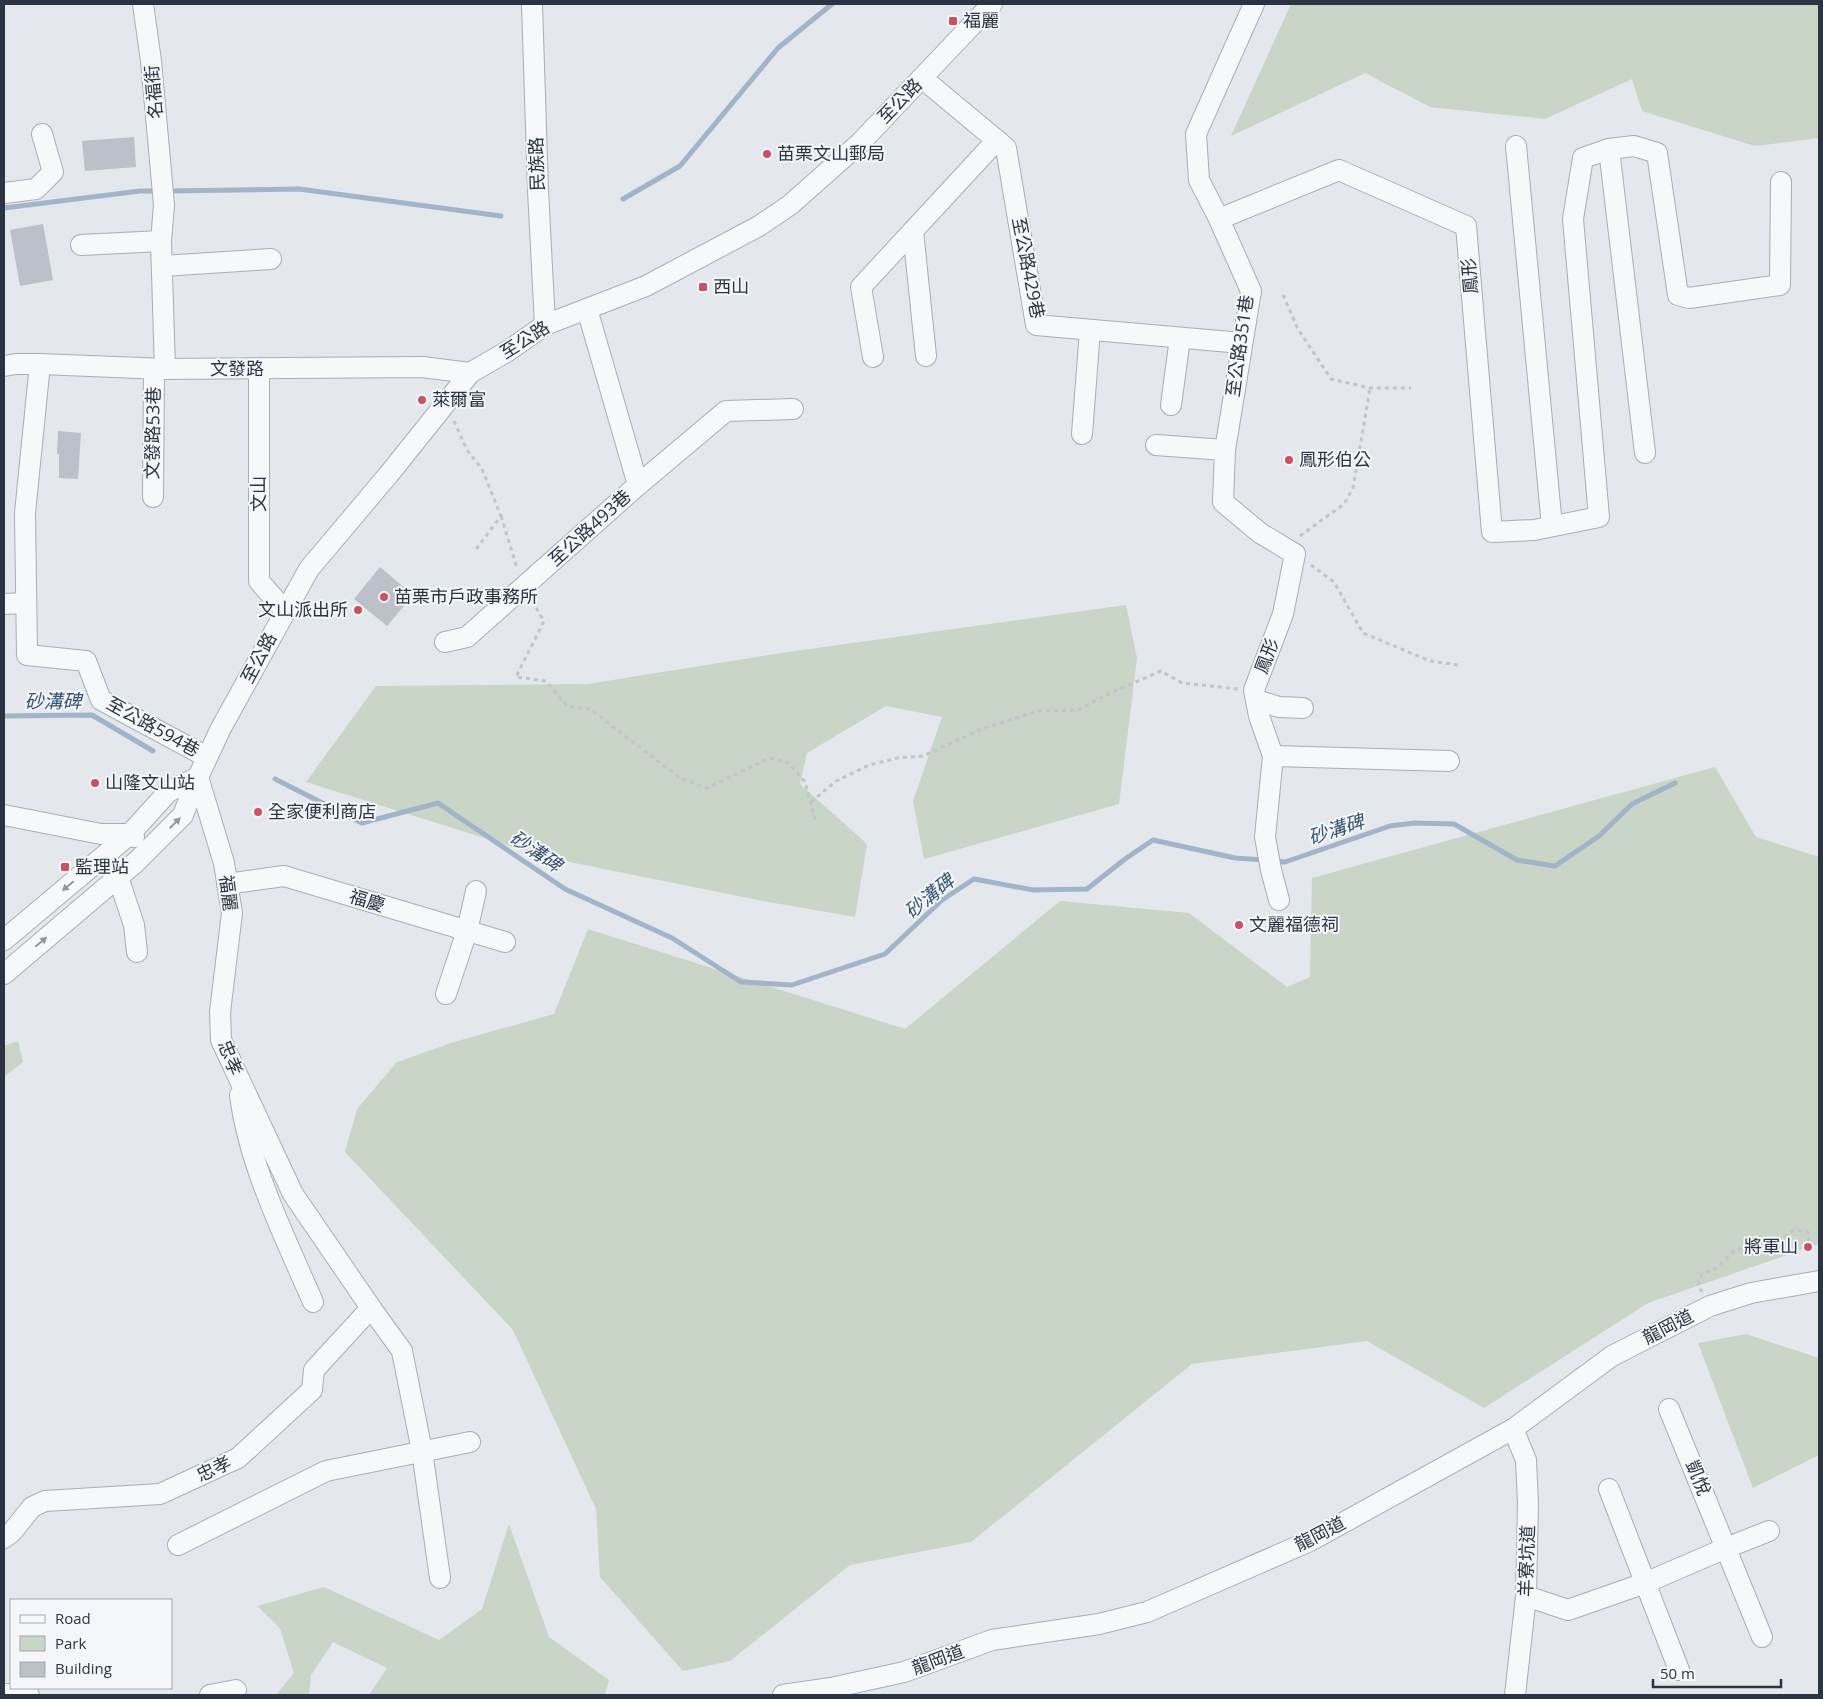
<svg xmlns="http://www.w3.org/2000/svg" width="1823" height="1699" font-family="'Open Sans','Noto Sans TC',sans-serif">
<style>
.green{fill:#c9d5c6}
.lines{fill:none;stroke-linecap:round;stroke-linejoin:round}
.stream{stroke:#a1b4c9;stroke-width:5}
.building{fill:#bcc0c8}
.minor-casing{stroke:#a9aeb5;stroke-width:22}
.path{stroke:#c2c5ca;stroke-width:3;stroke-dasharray:4 4;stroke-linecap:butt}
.minor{stroke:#f7f8fa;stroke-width:20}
.oneway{fill:#92969e}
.poi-dot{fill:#c95162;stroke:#f4f6f9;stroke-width:2}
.labels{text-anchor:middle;stroke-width:4;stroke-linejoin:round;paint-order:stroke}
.poi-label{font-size:18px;fill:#2c3443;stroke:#f4f6f9;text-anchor:start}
.street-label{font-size:18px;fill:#2c3443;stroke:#f4f6f9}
.water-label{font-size:19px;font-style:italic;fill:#385375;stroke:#f4f6f9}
</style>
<rect width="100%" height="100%" fill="#e4e7eb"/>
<g class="green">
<polygon points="1291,4 1819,4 1819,138 1755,146 1642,111 1632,79 1545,119 1430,107 1365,73 1231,136"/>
<polygon points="1126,605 1137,658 1119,804 924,859 913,801 942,717 886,706 807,753 800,784 867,844 855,917 763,901 545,857 306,782 376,686 588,684 781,653"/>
<polygon points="1715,767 1756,837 1819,857 1819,1244 1648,1303 1484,1408 1367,1341 1192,1364 971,1542 850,1565 730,1661 683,1671 600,1577 596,1509 513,1330 345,1152 357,1109 397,1062 454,1042 554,1014 588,929 905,1029 1060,901 1189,913 1287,987 1310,977 1312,878"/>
<polygon points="18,1041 23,1062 4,1077 4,1046"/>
<polygon points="1746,1334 1819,1358 1819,1455 1753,1488 1698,1343"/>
<polygon points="509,1524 549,1637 609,1680 605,1695 369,1695 387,1668 333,1642 311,1675 309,1695 276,1695 294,1673 280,1628 257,1606 324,1587 439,1640 482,1609"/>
</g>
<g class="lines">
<g class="stream">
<polyline points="166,191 299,189 501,216"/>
<polyline points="623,199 680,166 778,48 832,4"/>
<polyline points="4,208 140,191 158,191"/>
<polyline points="4,716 92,715 153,751"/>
<polyline points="275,779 362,823 438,803 565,889 672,938 741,982 792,985 885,954 942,900 974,879 1033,890 1087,889 1125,859 1153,840 1235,858 1265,860"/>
<polyline points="1274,861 1285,862 1390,826 1414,823 1454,824 1517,860 1555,866 1599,836 1632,804 1675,783"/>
</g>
</g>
<g class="building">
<polygon points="134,137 136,167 85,171 82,141"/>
<polygon points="43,224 53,280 20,286 10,230"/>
<polygon points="58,431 81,433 78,479 59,478 59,454 57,454"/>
<polygon points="380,567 413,595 387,626 354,599"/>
</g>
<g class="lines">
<defs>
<g id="minor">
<polyline points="143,4 151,61 164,205 161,241 165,369"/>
<polyline points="532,4 538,190 545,325"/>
<polyline points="1254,4 1196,134 1199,180 1219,219 1251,291 1225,450 1223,502 1260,533 1295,554 1283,614 1254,690 1259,716 1273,756 1265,837 1271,870 1279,900"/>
<polyline points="922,78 1006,148 1036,325 1242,343"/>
<polyline points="1516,146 1552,526"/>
<polyline points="1609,149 1645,453"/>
<polyline points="4,193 36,189 53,172 42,134"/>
<polyline points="1219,219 1339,170 1466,226 1492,532 1534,530 1599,517 1573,219 1583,158 1609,149 1634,146 1657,153 1678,295 1689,298 1780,285 1781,182"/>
<polyline points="913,231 926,356"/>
<polyline points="81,245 161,241"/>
<polyline points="162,266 271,259"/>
<polyline points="873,357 861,287 997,140"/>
<polyline points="40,364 25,513 27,655 86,661 101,700 207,757"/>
<polyline points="4,366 16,364 40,364 165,369 422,367 470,373"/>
<polyline points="259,368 259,581 285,611"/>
<polyline points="1171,405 1180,338"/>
<polyline points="1082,434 1090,330"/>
<polyline points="1156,445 1225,450"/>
<polyline points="638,485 726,411 793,409"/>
<polyline points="153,497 154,369"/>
<polyline points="4,604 26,603"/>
<polyline points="445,642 467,637 638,485 587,309"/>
<polyline points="1256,700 1279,707 1303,708"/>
<polyline points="1273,756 1449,761"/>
<polyline points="4,815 101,834 130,834 134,837"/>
<polyline points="118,877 134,925 137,952"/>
<polyline points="227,884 284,876 505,942"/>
<polyline points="4,940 130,834 168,792 198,777"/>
<polyline points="4,974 136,862 183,815 198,777 221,728 309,569 389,474 470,373 508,351 545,325 646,286 759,226 790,205 860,143 992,4"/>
<polyline points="446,994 467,931 476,891"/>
<path d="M240 1095C249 1166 285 1237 313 1302"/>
<polyline points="371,1308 402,1351 422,1451 440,1578"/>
<polyline points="1669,1409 1762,1637"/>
<polyline points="1513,1429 1526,1460 1528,1504 1526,1596 1515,1695"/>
<polyline points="1609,1489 1679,1670"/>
<polyline points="4,1538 12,1532 32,1507 45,1501 160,1494 238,1458 312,1390 314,1370 371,1308 293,1194 221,1040 220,1012 232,913 224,863 198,777"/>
<polyline points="178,1545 326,1471 470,1442"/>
<polyline points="1526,1596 1568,1610 1645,1583 1726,1548 1769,1531"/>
<polyline points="4,1694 29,1695"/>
<polyline points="210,1695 236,1690"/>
<polyline points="783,1695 831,1688 904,1672 992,1640 1099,1624 1147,1612 1310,1541 1513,1429 1612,1356 1710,1306 1751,1293 1819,1281"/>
</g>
</defs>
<use href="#minor" class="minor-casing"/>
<g class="path">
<polyline points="1283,295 1298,329 1331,379 1370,388 1411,388"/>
<polyline points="454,421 467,450 482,469 501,516 474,552"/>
<polyline points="501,516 517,568"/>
<polyline points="1300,536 1344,504 1353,488 1370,388"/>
<polyline points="1311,565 1334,582 1363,633 1430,661 1458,665"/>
<polyline points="532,601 544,621 516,677 546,681 567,706 590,709 680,778 707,788 770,758 789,763 805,782 816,823"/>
<polyline points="811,802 836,781 869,765 897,758 923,756 982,729 1038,711 1078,710 1108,694 1161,671 1182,683 1238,689"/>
<polyline points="1702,1292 1698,1285 1702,1274 1717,1268 1735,1250 1778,1240 1795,1230 1808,1232 1809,1247"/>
</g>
<use href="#minor" class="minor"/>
</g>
<defs><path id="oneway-solid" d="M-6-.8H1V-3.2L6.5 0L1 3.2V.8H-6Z" transform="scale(1.25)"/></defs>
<g class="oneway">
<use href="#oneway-solid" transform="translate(175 823) rotate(-45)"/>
<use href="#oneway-solid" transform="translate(68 886) rotate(140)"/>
<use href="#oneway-solid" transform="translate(41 942) rotate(-40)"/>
</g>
<g class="poi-dot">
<rect x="948" y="16" width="10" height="10" rx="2.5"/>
<circle cx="767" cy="154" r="5"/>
<rect x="698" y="282" width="10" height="10" rx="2.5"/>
<circle cx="422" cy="400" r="5"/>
<circle cx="1289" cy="460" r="5"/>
<circle cx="384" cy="597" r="5"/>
<circle cx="358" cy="610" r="5"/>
<circle cx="95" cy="783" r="5"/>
<circle cx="258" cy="812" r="5"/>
<rect x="60" y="862" width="10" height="10" rx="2.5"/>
<circle cx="1239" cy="925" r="5"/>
<circle cx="1808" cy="1247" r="5"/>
</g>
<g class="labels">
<g class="poi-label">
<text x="963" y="27">福麗</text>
<text x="777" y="160">苗栗文山郵局</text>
<text x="713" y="293">西山</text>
<text x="432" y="406">萊爾富</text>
<text x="1299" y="466">鳳形伯公</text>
<text x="394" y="603">苗栗市戶政事務所</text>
<text x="348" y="616" text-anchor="end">文山派出所</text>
<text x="105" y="789">山隆文山站</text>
<text x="268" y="818">全家便利商店</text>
<text x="75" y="873">監理站</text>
<text x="1249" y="931">文麗福德祠</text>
<text x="1798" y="1253" text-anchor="end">將軍山</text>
</g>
<g class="street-label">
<text transform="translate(154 92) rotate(-95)" y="6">名福街</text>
<text transform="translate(900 101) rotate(-46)" y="6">至公路</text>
<text transform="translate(537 164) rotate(-92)" y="6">民族路</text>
<text transform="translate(1028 268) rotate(79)" y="6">至公路429巷</text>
<text transform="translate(1470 276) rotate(-95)" y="6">鳳形</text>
<text transform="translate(525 340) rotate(-32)" y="6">至公路</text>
<text transform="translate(1240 346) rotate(-82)" y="6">至公路351巷</text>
<text x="237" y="375">文發路</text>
<text transform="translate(153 433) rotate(-89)" y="6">文發路53巷</text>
<text transform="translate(259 494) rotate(-90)" y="6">文山</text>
<text transform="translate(590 528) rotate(-42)" y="6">至公路493巷</text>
<text transform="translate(1267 656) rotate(-69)" y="6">鳳形</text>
<text transform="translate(259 658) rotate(-62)" y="6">至公路</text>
<text transform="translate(153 727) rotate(29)" y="6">至公路594巷</text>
<text transform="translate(228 893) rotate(83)" y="6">福麗</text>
<text transform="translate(367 901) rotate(17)" y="6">福慶</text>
<text transform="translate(230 1058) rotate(68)" y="6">忠孝</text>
<text transform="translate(1668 1327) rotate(-27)" y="6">龍岡道</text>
<text transform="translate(214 1469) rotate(-25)" y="6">忠孝</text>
<text transform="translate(1698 1478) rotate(68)" y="6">凱悅</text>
<text transform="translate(1320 1534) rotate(-27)" y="6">龍岡道</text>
<text transform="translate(1527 1561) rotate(-88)" y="6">羊寮坑道</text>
<text transform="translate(938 1660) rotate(-20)" y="6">龍岡道</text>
</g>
<g class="water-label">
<text x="53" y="708">砂溝碑</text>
<text transform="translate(1336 829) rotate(-18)" y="7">砂溝碑</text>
<text transform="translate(536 851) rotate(34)" y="7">砂溝碑</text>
<text transform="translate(929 896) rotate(-39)" y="7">砂溝碑</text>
</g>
</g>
<rect width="1823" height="1699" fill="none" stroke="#2c3443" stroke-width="10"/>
<rect x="10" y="1599" width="162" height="90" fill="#f4f6f9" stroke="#a4a8b0"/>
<rect x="20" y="1615" width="25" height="8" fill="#f7f8fa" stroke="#a4a8b0"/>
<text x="55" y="1624" font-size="15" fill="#2c3443">Road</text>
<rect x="20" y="1636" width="25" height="15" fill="#c9d5c6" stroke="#a4a8b0"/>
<text x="55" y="1649" font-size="15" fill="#2c3443">Park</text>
<rect x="20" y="1662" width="25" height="15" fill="#bcc0c8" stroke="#a4a8b0"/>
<text x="55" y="1674" font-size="15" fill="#2c3443">Building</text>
<path d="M1653 1679v8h128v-8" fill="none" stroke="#2c3443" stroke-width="2.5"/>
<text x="1660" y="1679" font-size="15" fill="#2c3443" stroke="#f4f6f9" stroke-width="4" paint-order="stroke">50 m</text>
</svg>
